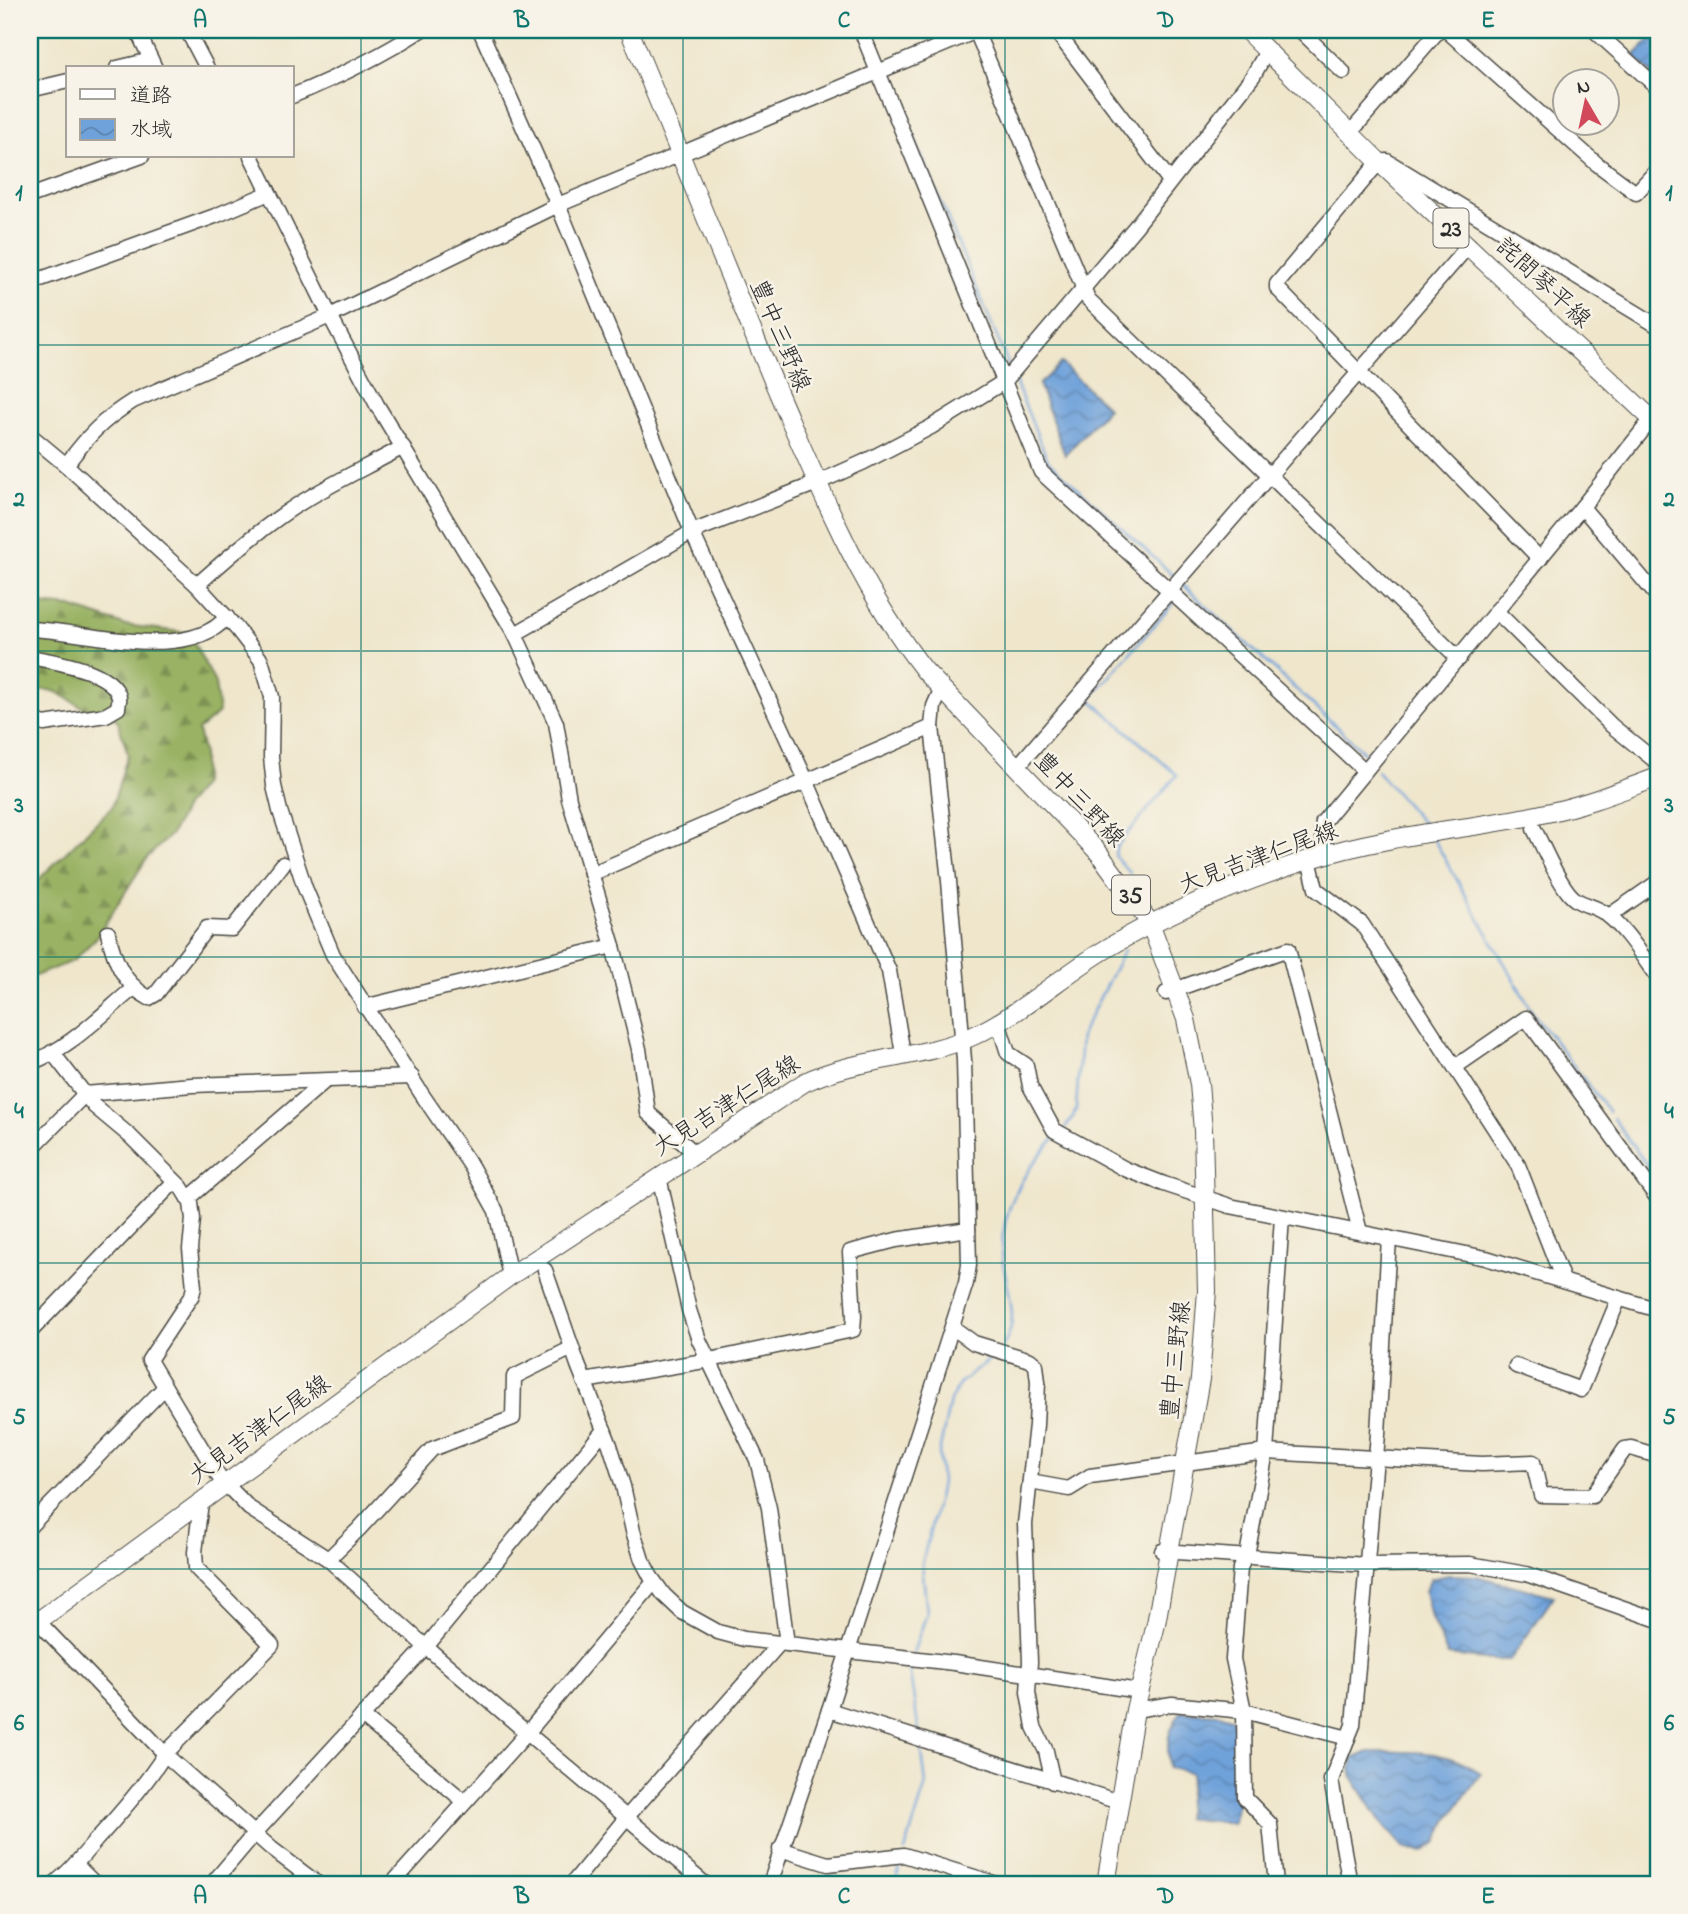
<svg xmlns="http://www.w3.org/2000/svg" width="1688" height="1914" font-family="'Indie Flower','Klee One',sans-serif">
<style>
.forest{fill:url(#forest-firs);stroke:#626e48;stroke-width:2}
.water{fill:url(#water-waves);stroke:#4d6682;stroke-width:2}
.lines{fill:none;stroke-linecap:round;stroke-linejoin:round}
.stream{stroke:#6fa2da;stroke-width:2.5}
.minor-casing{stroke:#484743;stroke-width:17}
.major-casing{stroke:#484743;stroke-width:20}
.minor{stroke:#fff;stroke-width:14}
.major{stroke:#fff;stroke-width:18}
.grid{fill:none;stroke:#0f766e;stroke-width:2;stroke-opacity:0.55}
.labels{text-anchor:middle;stroke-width:5;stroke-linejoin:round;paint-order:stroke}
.shield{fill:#f7f3e8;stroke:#686764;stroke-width:2}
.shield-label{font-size:23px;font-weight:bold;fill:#2b2b2b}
.street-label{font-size:24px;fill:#2b2b2b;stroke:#f7f3e8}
.neatline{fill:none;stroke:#0f766e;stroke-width:2.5}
.grid-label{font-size:23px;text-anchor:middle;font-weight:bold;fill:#0f766e}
</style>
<defs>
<pattern id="forest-firs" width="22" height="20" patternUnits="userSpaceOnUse" patternTransform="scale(1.75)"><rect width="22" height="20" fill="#99b264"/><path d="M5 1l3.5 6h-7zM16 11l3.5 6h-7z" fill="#7d9153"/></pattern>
<pattern id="water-waves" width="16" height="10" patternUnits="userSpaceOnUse" patternTransform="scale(1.75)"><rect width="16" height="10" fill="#6fa2da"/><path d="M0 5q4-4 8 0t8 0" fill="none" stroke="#5b84b1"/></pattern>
</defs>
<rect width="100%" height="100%" fill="#f7f3e8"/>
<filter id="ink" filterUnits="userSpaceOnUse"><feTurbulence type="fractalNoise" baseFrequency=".0143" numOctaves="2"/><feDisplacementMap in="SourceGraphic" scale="14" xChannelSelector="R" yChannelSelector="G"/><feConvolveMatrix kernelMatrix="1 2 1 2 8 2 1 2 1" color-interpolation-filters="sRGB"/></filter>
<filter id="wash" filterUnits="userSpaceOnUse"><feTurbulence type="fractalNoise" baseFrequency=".00686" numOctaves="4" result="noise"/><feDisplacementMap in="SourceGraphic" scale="28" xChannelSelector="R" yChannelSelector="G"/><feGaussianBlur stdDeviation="1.57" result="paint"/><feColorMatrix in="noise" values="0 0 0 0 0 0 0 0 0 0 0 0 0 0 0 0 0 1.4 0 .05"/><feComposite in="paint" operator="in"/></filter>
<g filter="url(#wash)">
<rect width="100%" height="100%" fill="#efe6cc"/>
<path class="forest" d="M30 603 71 607 124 625 189 633 215 683 219 713 198 730 203 752V784L186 805 172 833 147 858 96 938 73 961 30 978V888L112 807 128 754 117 719C107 716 94 715 85 709 65 698 54 683 30 693Z"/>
<g class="water">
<polygon points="1658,31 1658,79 1634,56"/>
<polygon points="1061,363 1108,408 1065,455 1039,384"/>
<polygon points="1448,1575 1476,1576 1554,1596 1510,1660 1492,1660 1448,1655 1431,1618 1425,1591 1431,1579"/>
<path d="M1181 1712 1220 1714 1236 1720 1238 1803 1233 1823 1185 1818 1192 1773 1169 1768C1167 1744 1166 1732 1181 1712Z"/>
<path d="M1369 1752C1412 1752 1443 1748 1481 1773L1447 1821 1436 1843 1423 1852 1403 1847 1381 1822 1351 1775 1352 1759Z"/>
</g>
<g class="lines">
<g class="stream">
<polyline points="869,30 884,66"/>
<polyline points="888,75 1009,366"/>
<polyline points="1014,379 1048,461 1174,576"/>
<polyline points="1181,583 1367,755"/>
<polyline points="1377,771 1426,827"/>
<polyline points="1433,838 1533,1013 1609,1112"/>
<polyline points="1130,873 1115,856 1116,847 1177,775 1090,699 1175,601"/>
<polyline points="1613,1118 1658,1181"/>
<polyline points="1063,1130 1072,1119 1076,1109 1081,1035 1124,950"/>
<path d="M1003 1346C1021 1318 1007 1292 1003 1262 997 1215 1024 1169 1056 1137"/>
<polyline points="913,1653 927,1613 922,1564 939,1494 941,1482 939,1453 950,1401 960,1383 994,1356"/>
<polyline points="910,1663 909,1668 919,1732"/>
<polyline points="905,1851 926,1784 921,1746"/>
<polyline points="895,1884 902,1861"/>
</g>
</g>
</g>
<g filter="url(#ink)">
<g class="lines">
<defs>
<g id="minor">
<polyline points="137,30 155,68"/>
<polyline points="187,30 207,68"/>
<polyline points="480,30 558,205 692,532 806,780 889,971 903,1054"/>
<polyline points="861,30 1041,472 1365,771"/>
<polyline points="1055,30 1170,181"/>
<polyline points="1300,30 1343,72"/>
<polyline points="1446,30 1597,164 1636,193 1658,169"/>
<polyline points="1594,30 1658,88"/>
<polyline points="976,31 1088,299 1459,659"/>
<polyline points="117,68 151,60"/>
<polyline points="30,90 68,81"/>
<path d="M292 96C338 77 380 57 421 30"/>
<polyline points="1350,133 1439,30"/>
<polyline points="251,156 331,318 377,405 515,634 556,723 569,799 613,946 639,1049 648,1113 696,1154"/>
<polyline points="30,196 142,156"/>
<polyline points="30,283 215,216 269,193"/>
<polyline points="30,435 66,465 197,585 237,629 261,660 272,697 271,757 274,786 280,811 305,888 333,955 423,1096 471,1166 496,1211 510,1276"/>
<path d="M66 465C89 435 101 421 133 401L330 316 558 205 979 30"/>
<polyline points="1582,507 1658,597"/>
<polyline points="1540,559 1277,288 1277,284 1379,162 1387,161 1658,326"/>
<path d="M197 585C228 557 259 530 294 507 329 484 367 467 403 447"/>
<polyline points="1496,611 1612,726 1658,763"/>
<path d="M30 629C83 630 187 664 227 617"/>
<polyline points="515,634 692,532 817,483 864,462 931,427 1005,381 1136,226 1253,76 1267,51"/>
<path d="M30 657C52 661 113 670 119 697 120 701 118 704 118 708L106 715 44 724 35 720 30 701"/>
<polyline points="1017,767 1469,245"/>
<path d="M1534 829C1545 850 1554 874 1568 892 1578 906 1593 904 1606 914 1627 930 1642 956 1658 978"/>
<polyline points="1326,854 1322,831 1323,822 1582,507 1658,411"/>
<polyline points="1309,859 1316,889 1362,924 1518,1165 1563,1280"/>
<polyline points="591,874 932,727"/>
<polyline points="1609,916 1658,882"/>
<path d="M108 933C114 959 123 984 149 998L156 994 207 928 232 929 283 864"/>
<polyline points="1166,993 1288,949 1360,1232"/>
<polyline points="364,1007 613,946"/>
<polyline points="998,1022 1008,1053 1026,1065 1030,1086 1054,1130 1125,1169 1164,1184 1230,1206 1486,1258 1658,1310"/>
<polyline points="52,1052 94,1106 130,1136 181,1187 191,1203 193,1219 190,1249 194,1287 192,1295 149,1360 219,1477 249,1508 328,1559 426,1647 705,1884"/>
<path d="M30 1063C70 1049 103 1013 135 987"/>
<polyline points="1455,1067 1526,1018 1658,1199"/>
<polyline points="30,1150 85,1094 192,1085 412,1077"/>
<polyline points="659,1177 689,1310 699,1340 757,1460 769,1508 787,1644"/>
<polyline points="188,1199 325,1081"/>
<polyline points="545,1270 578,1365 610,1445 623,1486 633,1531 642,1560 651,1577 664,1595 682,1612 718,1632 744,1639 954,1663 1139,1691"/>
<polyline points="952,1327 974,1343 1030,1360 1036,1365 1038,1382 1036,1425 1025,1524 1030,1662 1028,1692 1034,1727 1046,1751 1053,1782"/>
<polyline points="30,1332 174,1182"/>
<polyline points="1516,1366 1581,1390 1619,1298"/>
<polyline points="584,1381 710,1360 853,1330 854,1316 850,1252 896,1240 968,1229"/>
<polyline points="1030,1482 1069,1489 1090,1476 1266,1452 1482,1464 1533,1462 1541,1495 1592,1496 1625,1449 1631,1448 1658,1456"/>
<polyline points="30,1526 165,1387"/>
<polyline points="1162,1551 1367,1565 1470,1564 1526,1574 1658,1620"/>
<polyline points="328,1559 359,1529 432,1449 513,1418 514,1377 572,1348"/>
<polyline points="30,1613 169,1758 272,1849 318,1884"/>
<polyline points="829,1710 1119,1802"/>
<polyline points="1135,1710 1172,1704 1244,1711 1348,1738"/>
<polyline points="362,1716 465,1802"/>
<polyline points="780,1849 828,1864 904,1855 997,1884"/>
<polyline points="75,1864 95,1884"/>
<path d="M54 1884C70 1871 83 1856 96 1840 121 1813 145 1785 165 1754L272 1645 196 1568 195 1552 201 1502"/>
<polyline points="212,1884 255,1833 426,1647 604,1430"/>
<polyline points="392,1884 528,1732 654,1582"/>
<polyline points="572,1884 626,1818 780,1643"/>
<polyline points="770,1884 829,1710 966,1283 969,1265 964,1060 949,881 932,727 934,706 942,688"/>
<polyline points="1276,1884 1270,1824 1245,1798 1244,1711 1233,1659 1240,1568 1248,1550 1266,1452 1282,1217"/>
<polyline points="1350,1884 1331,1780 1353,1725 1378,1434 1389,1238"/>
</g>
<g id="major">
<path d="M629 30C681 154 730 280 783 404 823 496 862 591 925 671L1098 852 1150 923 1186 1019 1199 1084 1203 1130 1207 1291 1200 1379 1156 1624 1135 1710 1106 1884"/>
<polyline points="1246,30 1379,162 1658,425"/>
<path d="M30 1627 510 1276 805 1082C858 1057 920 1060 973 1036 1021 1014 1061 976 1106 949 1170 910 1243 881 1314 858 1386 835 1464 830 1537 815 1579 807 1618 792 1658 777"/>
</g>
</defs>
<use href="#minor" class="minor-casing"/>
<use href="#major" class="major-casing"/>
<use href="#minor" class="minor"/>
<use href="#major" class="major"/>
</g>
</g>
<path class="grid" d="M361 30V1884M683 30V1884M1005 30V1884M1327 30V1884M30 345H1658M30 651H1658M30 957H1658M30 1263H1658M30 1569H1658"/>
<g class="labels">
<g class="shield">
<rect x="1433.5" y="208.5" width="35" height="39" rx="5"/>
<rect x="1112" y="875.5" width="38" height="39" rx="5"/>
</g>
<g class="shield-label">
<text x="1451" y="236">23</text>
<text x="1131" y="903">35</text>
</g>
<g class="street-label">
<text transform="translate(1544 282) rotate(43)" y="8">詫間琴平線</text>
<text transform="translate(781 335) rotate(67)" y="8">豊中三野線</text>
<text transform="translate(1080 799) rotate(47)" y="8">豊中三野線</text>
<text transform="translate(1258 857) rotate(-20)" y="8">大見吉津仁尾線</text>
<text transform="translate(726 1105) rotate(-32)" y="8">大見吉津仁尾線</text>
<text transform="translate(1175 1360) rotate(-84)" y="8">豊中三野線</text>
<text transform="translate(259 1429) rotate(-36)" y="8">大見吉津仁尾線</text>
</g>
</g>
<rect width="1688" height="1914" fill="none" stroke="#f7f3e8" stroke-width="77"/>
<rect x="66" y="66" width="228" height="91" fill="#f7f3e8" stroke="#a5a39c" stroke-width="2"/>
<rect x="80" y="89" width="35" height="10" fill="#ffffff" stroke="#a5a39c" stroke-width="2"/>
<text x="130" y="102" font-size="21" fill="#2b2b2b">道路</text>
<rect x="80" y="119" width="35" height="21" fill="url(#water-waves)" stroke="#a5a39c" stroke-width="2"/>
<text x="130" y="136" font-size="21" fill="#2b2b2b">水域</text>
<g transform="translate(1586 102) rotate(351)"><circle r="33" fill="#f7f3e8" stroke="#a5a39c" stroke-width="2"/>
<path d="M0-5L12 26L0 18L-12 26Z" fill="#d1495b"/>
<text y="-10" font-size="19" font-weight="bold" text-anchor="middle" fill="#2b2b2b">N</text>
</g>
<rect x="38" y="38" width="1612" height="1838" class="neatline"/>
<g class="grid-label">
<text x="200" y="27">A</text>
<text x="522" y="27">B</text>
<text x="844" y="27">C</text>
<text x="1166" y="27">D</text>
<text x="1488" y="27">E</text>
<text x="19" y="200">1</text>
<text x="1669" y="200">1</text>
<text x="19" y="506">2</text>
<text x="1669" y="506">2</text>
<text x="19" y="812">3</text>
<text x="1669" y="812">3</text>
<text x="19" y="1118">4</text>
<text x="1669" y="1118">4</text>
<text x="19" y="1424">5</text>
<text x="1669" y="1424">5</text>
<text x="19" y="1730">6</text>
<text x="1669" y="1730">6</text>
<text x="200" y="1903">A</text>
<text x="522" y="1903">B</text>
<text x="844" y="1903">C</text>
<text x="1166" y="1903">D</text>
<text x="1488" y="1903">E</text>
</g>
</svg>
